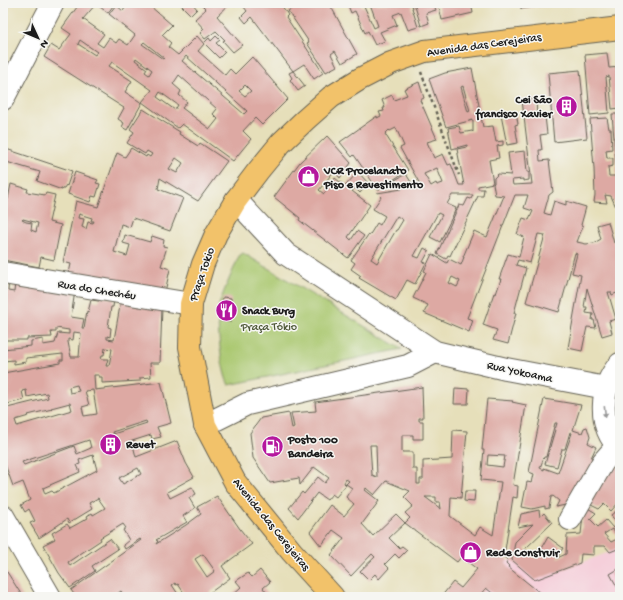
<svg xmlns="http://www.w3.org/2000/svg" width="623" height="600" font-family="'Gochi Hand',sans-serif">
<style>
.built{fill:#f5cfda}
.green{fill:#aac86f;stroke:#637246}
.building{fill:#dda9a3;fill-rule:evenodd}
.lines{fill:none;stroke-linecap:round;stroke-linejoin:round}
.minor-casing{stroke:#636053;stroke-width:24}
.major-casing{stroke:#636053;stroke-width:24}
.path{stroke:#636053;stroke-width:2.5;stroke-dasharray:3 3;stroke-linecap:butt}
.minor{stroke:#fff;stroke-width:22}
.major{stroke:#f2c26a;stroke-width:22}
.oneway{fill:#999}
.labels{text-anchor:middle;stroke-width:3;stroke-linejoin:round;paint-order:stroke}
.street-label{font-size:12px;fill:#1c1c1c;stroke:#f6f6f2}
.poi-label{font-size:12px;font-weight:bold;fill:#1c1c1c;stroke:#f6f6f2;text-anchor:start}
.park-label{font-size:12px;fill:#4e5839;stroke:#f6f6f2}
</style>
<rect width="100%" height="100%" fill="#f6f6f2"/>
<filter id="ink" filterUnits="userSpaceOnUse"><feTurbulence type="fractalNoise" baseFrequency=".025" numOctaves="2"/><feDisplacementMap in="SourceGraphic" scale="8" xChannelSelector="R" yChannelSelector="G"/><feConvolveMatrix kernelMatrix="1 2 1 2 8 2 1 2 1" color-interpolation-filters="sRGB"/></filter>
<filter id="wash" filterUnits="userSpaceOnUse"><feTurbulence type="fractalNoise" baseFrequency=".012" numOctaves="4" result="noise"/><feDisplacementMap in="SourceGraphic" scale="16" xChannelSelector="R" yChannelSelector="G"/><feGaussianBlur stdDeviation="0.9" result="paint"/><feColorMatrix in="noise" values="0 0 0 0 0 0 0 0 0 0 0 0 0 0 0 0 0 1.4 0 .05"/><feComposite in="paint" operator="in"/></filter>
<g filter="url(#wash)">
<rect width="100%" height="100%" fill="#e6dfba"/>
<polygon class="built" points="620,548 620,597 478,597 508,560 512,560 535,580"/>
<path class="green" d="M243 253 402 349 229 385C221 373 215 316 220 302 225 287 233 271 239 256Z"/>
<g id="blocks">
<g class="building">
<path d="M80 3H115L108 13 96 4 83 19 104 34 97 43 103 47 109 38 116 43 119 39 128 45 135 35 109 14 116 5 123 11 127 5 125 3H158L155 6 153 3 150 6 172 25 162 35 171 43 168 47 178 55 197 36 204 44 198 51 225 75 230 69 235 74 252 57 288 99 262 125 255 118 243 131 251 139 233 161 182 124 178 128 142 102 152 90 112 62 109 66 132 81 125 92 142 103 127 130 122 127 124 123 118 119 124 108 44 57 51 45 59 50 71 34 62 28ZM80 40 97 52 95 55 78 44ZM144 42 164 58 163 59 142 44ZM186 56 247 111 244 114 182 61ZM136 58 152 70 149 75 145 72 147 69 135 60ZM179 75 217 109 213 114 218 119 210 129 182 108 187 102 179 95 181 91 173 84ZM245 85 251 91 245 96 239 91ZM160 92 178 105 175 110 157 97Z"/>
<polygon points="179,3 192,3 197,9 191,15"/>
<polygon points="202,3 231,3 217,16 242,45 233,52 223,41 225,40 216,31 205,39 200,33 204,29 195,19 206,9 201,4"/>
<polygon points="241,3 280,3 288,15 286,17 323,73 314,79 304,64 293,71 305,86 298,91 290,80 292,78 289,73 293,71 252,17 246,23 241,17 247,11"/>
<polygon points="287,3 329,3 357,54 342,63 335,51 331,54 337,66 326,72 307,43 309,42 288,11 291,9"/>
<polygon points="347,3 360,3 362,7 364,6 374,28 378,26 370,4 411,3 413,8 412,8 418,27 408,30 401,12 393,15 397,25 380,32 385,41 375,45 368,31 365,33 355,11 351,13"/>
<polygon points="414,3 433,3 436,10 426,13 429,23 421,26"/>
<polygon points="438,3 471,3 473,13 442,20"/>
<polygon points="521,3 534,3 534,7 521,9"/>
<polygon points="537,3 564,3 564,4 537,7"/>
<polygon points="216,36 220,40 216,43 225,52 219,58 204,43 209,38 211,41"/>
<polygon points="607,53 609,68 620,67 620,108 612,109 609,76 606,77 609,113 590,115 585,55"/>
<path d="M472 68 483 127 493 126 496 142 503 141V145L497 146 499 158 489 160 493 183 478 186V189H484L483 196H478L450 256 448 255 446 259 437 254 459 205 464 206 468 198 471 199 473 195H452L447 204 456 208 454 213 440 242 430 237 442 215 438 213 414 256 419 258 424 248 429 251 423 262 426 263 415 284 407 280 396 300 359 278 361 276 351 269 355 263 351 260 368 235 369 236 377 223 380 225 385 216 373 209 381 197 377 193 402 189 395 180 406 174 414 187 421 186 400 148 404 146 396 128 390 131 389 130 385 134 408 170 378 190 354 155 352 157 340 142 377 116V118L381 116 379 112 384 111 383 108H385L382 100 392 95 394 100 407 95 404 89 419 82 424 98 420 100 437 139 427 142 434 158 443 154 448 165 451 164 459 185H464L457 149 467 147V145L452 149 448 128 459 126 461 133 472 131 473 132V120L446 127 429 79 445 73ZM463 86 470 111 468 112 461 87ZM437 168 443 183 437 185 436 183 431 186 424 174ZM397 216 403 220 397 230H396L377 263 371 259Z"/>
<polygon points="580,70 587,138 554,142 548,73"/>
<path d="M536 99 537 117 545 116 547 134 540 135 542 150H539L540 161 549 160 553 192 549 195 544 213 550 215 554 201 566 205V201L586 207 581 225 583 226 577 242 586 244 594 243 601 239 597 225 608 222 614 243 618 241V239L620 238V295L619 292 612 295 611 292H608L616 319 609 321 612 333 602 336 587 288 584 307H587L586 313 593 314 592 320H594L596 328 587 327 582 351 568 348 581 275 572 273 577 254 575 253 559 312 526 302 545 235 538 234 530 263 518 260 516 265 526 268 514 313H516L508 344 493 340 497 330 483 325 494 293 496 294 501 279H499L508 254 519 257 524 237 517 234 523 218 529 220 533 211 524 208 528 195H515L467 318 473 320 469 332 424 313 428 305 413 298 426 272 424 271 432 254 447 263 449 259 461 265 464 257H463L474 231 487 237 504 196 495 195 493 184 494 183V178L498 174 511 175 508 153 525 151 527 172H529V180L523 181V179L512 180 513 185 532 184 522 100ZM452 277 460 281 457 287 449 283Z"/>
<path d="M143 109 180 132 179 134 198 146 200 143 227 161 198 201 160 178 158 189 183 198 170 231 133 218 130 227 121 224 114 252 127 256 130 245 123 243 125 235 150 242 152 236 164 240 163 246 167 247 161 266 170 269 165 292 69 273 71 264 63 262 76 201 98 207 117 153 125 157 131 148 146 157 147 155 150 157 152 154 147 151 145 154 127 143 134 132 130 129ZM176 158 183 163 177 173 169 169ZM79 214 92 218 91 221H94L93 223 88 222 86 229 82 227 84 219 78 218Z"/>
<polygon points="516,112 518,124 515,125 518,143 507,145 501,115"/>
<polygon points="612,114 617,114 618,127 620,127 620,216 611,196 605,195 607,203 594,202 595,195 594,168 590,119 607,118 609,129 611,129 612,149 606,150 607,158 613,158 613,166 608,167 609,176 617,176"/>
<polygon points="327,136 351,163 340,178 334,171 319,190 324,194 335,178 345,186 358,172 368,183 360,193 355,188 352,191 370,205 348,237 351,240 357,231 364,236 348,258 299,220 300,218 274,197 300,162"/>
<polygon points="3,148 72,171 67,186 66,185 64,188 62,188 62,190 37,181 40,172 3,161"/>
<polygon points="75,172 98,180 96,183 100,184 96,197 92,196 90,202 68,194"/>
<path d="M11 184 28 189 27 192 45 195 46 193 55 195 49 222 61 225 54 260 41 257 39 267 3 260V213L4 208H3V198L8 199ZM23 219 38 223 36 232 31 230 32 223 26 222 22 220Z"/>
<path d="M3 277 9 278 8 291 14 292 15 283 75 291 71 317 84 319 82 328H84L87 311 88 312 91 300 99 301 100 296 114 299 113 307H111L108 327 111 328 110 337 107 336V339L114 340 121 300 162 308 160 363H150L151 377 140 378V381L102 383V377H99V375H94L95 390 161 382 171 423 157 427 161 437 152 439 151 435 129 442 130 446 133 445 136 457 177 441 186 463 194 477 167 492 170 498 192 487 196 494 189 498 195 508 183 516 187 522 156 540 158 541 156 544 186 525 201 514 197 507 217 496 240 529 252 544 222 566 230 578 204 597H125L121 591 113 597H76L71 590 141 540 140 539 125 549 123 545 129 540 123 530 126 528 123 524 100 538 101 540 68 562 70 566 110 539 118 549 92 566 95 571 70 588 59 573 43 545 55 539 52 533 67 524 70 528 88 518 87 516 92 513 93 515 105 508 98 498 89 503 92 509 69 523 67 519 39 538 30 523 35 521 29 509 25 512 21 505 30 500 23 482 13 486 3 459V430L5 429 3 422V409L48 398 47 393 27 397 26 390 22 391 24 400 3 405V373L60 363V360H63V354L26 358V362L14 364V360L3 361V349L31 346V341L43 339V345L55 343 58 333 69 334V330L56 328V332H51L52 337 27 338V340H3ZM74 332 81 333 79 357H71L68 342V339L73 340ZM105 348 112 349 109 366H106L108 359H101L102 355H104ZM77 385 79 391 70 393 69 387ZM93 390 97 414 84 416 82 407 89 405 85 391ZM70 403 72 410 17 426 15 420 29 416 28 415 52 409 51 408ZM146 421 147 423 113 434 112 432ZM89 440 91 448 77 454 74 446 24 465 22 462ZM93 455 97 470 54 493 52 491 45 494 43 488 80 472 77 465 80 464 79 460ZM138 468 141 474 123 484 119 478ZM203 554 215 571 207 577 195 559ZM175 583 176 585 178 584 184 593 180 597 172 585Z"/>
<polygon points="223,297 231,298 231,322 221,321"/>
<path d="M422 387 423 418H419V421H423V439H413V435H402V452H413V469H417V484H420V479H423V461L452 459 453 430 467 431 461 498 451 497 450 516 475 535 480 527 493 535 501 482 481 480 484 450H482L487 399 513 401 512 402 526 405 513 485 518 486 517 498 513 497 504 557 508 560 506 563 509 566 508 567 545 597H497L486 588 478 597H441L453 582 461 588 477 569 461 557 457 562 405 523 389 538 399 548 402 546 407 550 399 558 395 554 385 564 389 568 379 579 375 574 369 580 360 571 375 557 372 554 351 576 331 555 344 538 333 530 321 546 310 532 330 505 344 516 354 504 346 497 352 488 346 484 349 481 346 479 344 483 346 485 336 497 332 494 327 500 317 493 298 518 289 508 302 492 304 494 318 477 325 483 329 478 314 467 300 485 299 478 270 483 253 458 250 433 261 418 289 413 292 428 294 427 291 413 316 411 315 402ZM370 445H376L377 477 372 475ZM488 455 505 456 503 467 487 465ZM386 481 410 491 404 497 413 506 405 513 410 518 405 523 396 514 373 536 362 524 379 501 365 490 366 488 374 495ZM425 497H436V502H440L441 509Z"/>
<polygon points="455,388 469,389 468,404 454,404"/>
<path d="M544 399 581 405 573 430 582 433 584 428 587 427 590 437 588 443 596 447 591 458 599 462 570 497 575 503 556 507 559 501 553 496 551 497 549 508 545 509V506L532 509 522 507 527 482 532 483 534 474 529 472ZM555 423H557L545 464 557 467 562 449H565L570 432 572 433 558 473 544 468V470L540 468 544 457H546Z"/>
<polygon points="610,462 620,469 620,501 611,511 604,504 599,509 587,503"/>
<polygon points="465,491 475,491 474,502 464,501"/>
<path d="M586 507 596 513 590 519 598 527 606 520 613 528 620 524V548L610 552 605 546H594V555L581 554 580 563 535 580 512 560 515 542 533 524 518 527 521 514 539 510 540 517 544 513 552 523 525 549 536 558 548 537 563 548 557 558 566 554 567 535 581 534 583 515ZM612 529 619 538 611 542 604 534Z"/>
<polygon points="620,508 620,522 617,524 611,515"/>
<polygon points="620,568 620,592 610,574"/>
<polygon points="260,570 270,582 263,588 270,597 230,597 241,587 236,581 248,573 252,577"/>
<polygon points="7,572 21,594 23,597 3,597 3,575"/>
</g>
</g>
</g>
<g filter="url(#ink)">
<use href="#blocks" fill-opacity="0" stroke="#636053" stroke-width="1"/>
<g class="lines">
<defs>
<g id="minor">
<polyline points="3,99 53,3"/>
<polyline points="236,200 286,254 435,352 506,369 606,388"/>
<polyline points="3,273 191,304"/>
<path d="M620 364C600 386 597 426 620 448"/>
<polyline points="205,425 247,404 408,366 435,352"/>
<polyline points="3,516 50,597"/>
<polyline points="570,519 603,462 617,446"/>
</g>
<polyline id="major" points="333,597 292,552 235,482 205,425 190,347 191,304 203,264 216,234 236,200 258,171 281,143 305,120 331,97 360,79 391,63 425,51 620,28"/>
</defs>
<use href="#minor" class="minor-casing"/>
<use href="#major" class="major-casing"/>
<polyline class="path" points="421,72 459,175"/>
<use href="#minor" class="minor"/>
<use href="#major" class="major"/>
</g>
<defs><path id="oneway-solid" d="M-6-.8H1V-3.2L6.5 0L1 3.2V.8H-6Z"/></defs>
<use class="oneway" href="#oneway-solid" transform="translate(605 412) rotate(83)"/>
</g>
<defs>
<symbol id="building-disc" viewBox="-11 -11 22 22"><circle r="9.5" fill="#b5179e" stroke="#f6f6f2"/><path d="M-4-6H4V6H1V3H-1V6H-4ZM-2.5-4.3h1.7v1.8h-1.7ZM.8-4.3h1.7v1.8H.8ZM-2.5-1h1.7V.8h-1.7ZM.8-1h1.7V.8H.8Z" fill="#fff"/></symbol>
<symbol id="shop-disc" viewBox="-11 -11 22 22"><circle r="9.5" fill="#b5179e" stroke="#f6f6f2"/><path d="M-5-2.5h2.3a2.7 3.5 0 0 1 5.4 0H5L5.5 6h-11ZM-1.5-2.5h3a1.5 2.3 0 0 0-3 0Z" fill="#fff"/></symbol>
<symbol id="restaurant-disc" viewBox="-11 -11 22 22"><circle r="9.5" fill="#b5179e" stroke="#f6f6f2"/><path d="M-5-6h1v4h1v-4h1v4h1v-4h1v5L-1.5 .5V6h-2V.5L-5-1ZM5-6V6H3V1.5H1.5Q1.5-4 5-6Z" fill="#fff"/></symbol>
<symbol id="fuel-disc" viewBox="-11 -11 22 22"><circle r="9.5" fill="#b5179e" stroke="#f6f6f2"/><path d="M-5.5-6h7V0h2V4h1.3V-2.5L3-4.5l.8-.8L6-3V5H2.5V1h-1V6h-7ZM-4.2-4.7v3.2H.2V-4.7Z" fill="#fff"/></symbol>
</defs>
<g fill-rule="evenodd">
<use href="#building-disc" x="554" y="94" width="25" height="25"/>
<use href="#shop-disc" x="296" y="164" width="25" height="25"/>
<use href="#restaurant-disc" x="214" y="298" width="25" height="25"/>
<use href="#building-disc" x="98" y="432" width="25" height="25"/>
<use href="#fuel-disc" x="260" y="434" width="25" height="25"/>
<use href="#shop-disc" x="458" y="540" width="25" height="25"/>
</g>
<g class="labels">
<g class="street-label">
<text transform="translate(484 44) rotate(-8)" y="4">Avenida das Cerejeiras</text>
<text transform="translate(201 274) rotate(-71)" y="4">Praça Tokio</text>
<text transform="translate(97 289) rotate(9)" y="4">Rua do Chechéu</text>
<text transform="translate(520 371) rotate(12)" y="4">Rua Yokoama</text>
<text transform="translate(272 524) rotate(51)" y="4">Avenida das Cerejeiras</text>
</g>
<g class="poi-label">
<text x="552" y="103" text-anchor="end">Cei São<tspan x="552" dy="14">francisco Xavier</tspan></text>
<text x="324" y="174">VCR Procelanato<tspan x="324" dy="14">Piso e Revestimento</tspan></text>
<text x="242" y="314">Snack Burg</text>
<text x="288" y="443">Posto 100<tspan x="288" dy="14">Bandeira</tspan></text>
<text x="126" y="448">Revet</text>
<text x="486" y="556">Rede Construir</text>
</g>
<g class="park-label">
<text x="269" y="330">Praça Tókio</text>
</g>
</g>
<rect width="623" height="600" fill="none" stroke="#f6f6f2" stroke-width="16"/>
<g transform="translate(38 38) rotate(134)" stroke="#f6f6f2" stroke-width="3" paint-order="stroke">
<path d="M0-3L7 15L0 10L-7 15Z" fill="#1c1c1c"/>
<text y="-6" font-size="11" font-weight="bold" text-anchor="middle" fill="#1c1c1c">N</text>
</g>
</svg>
